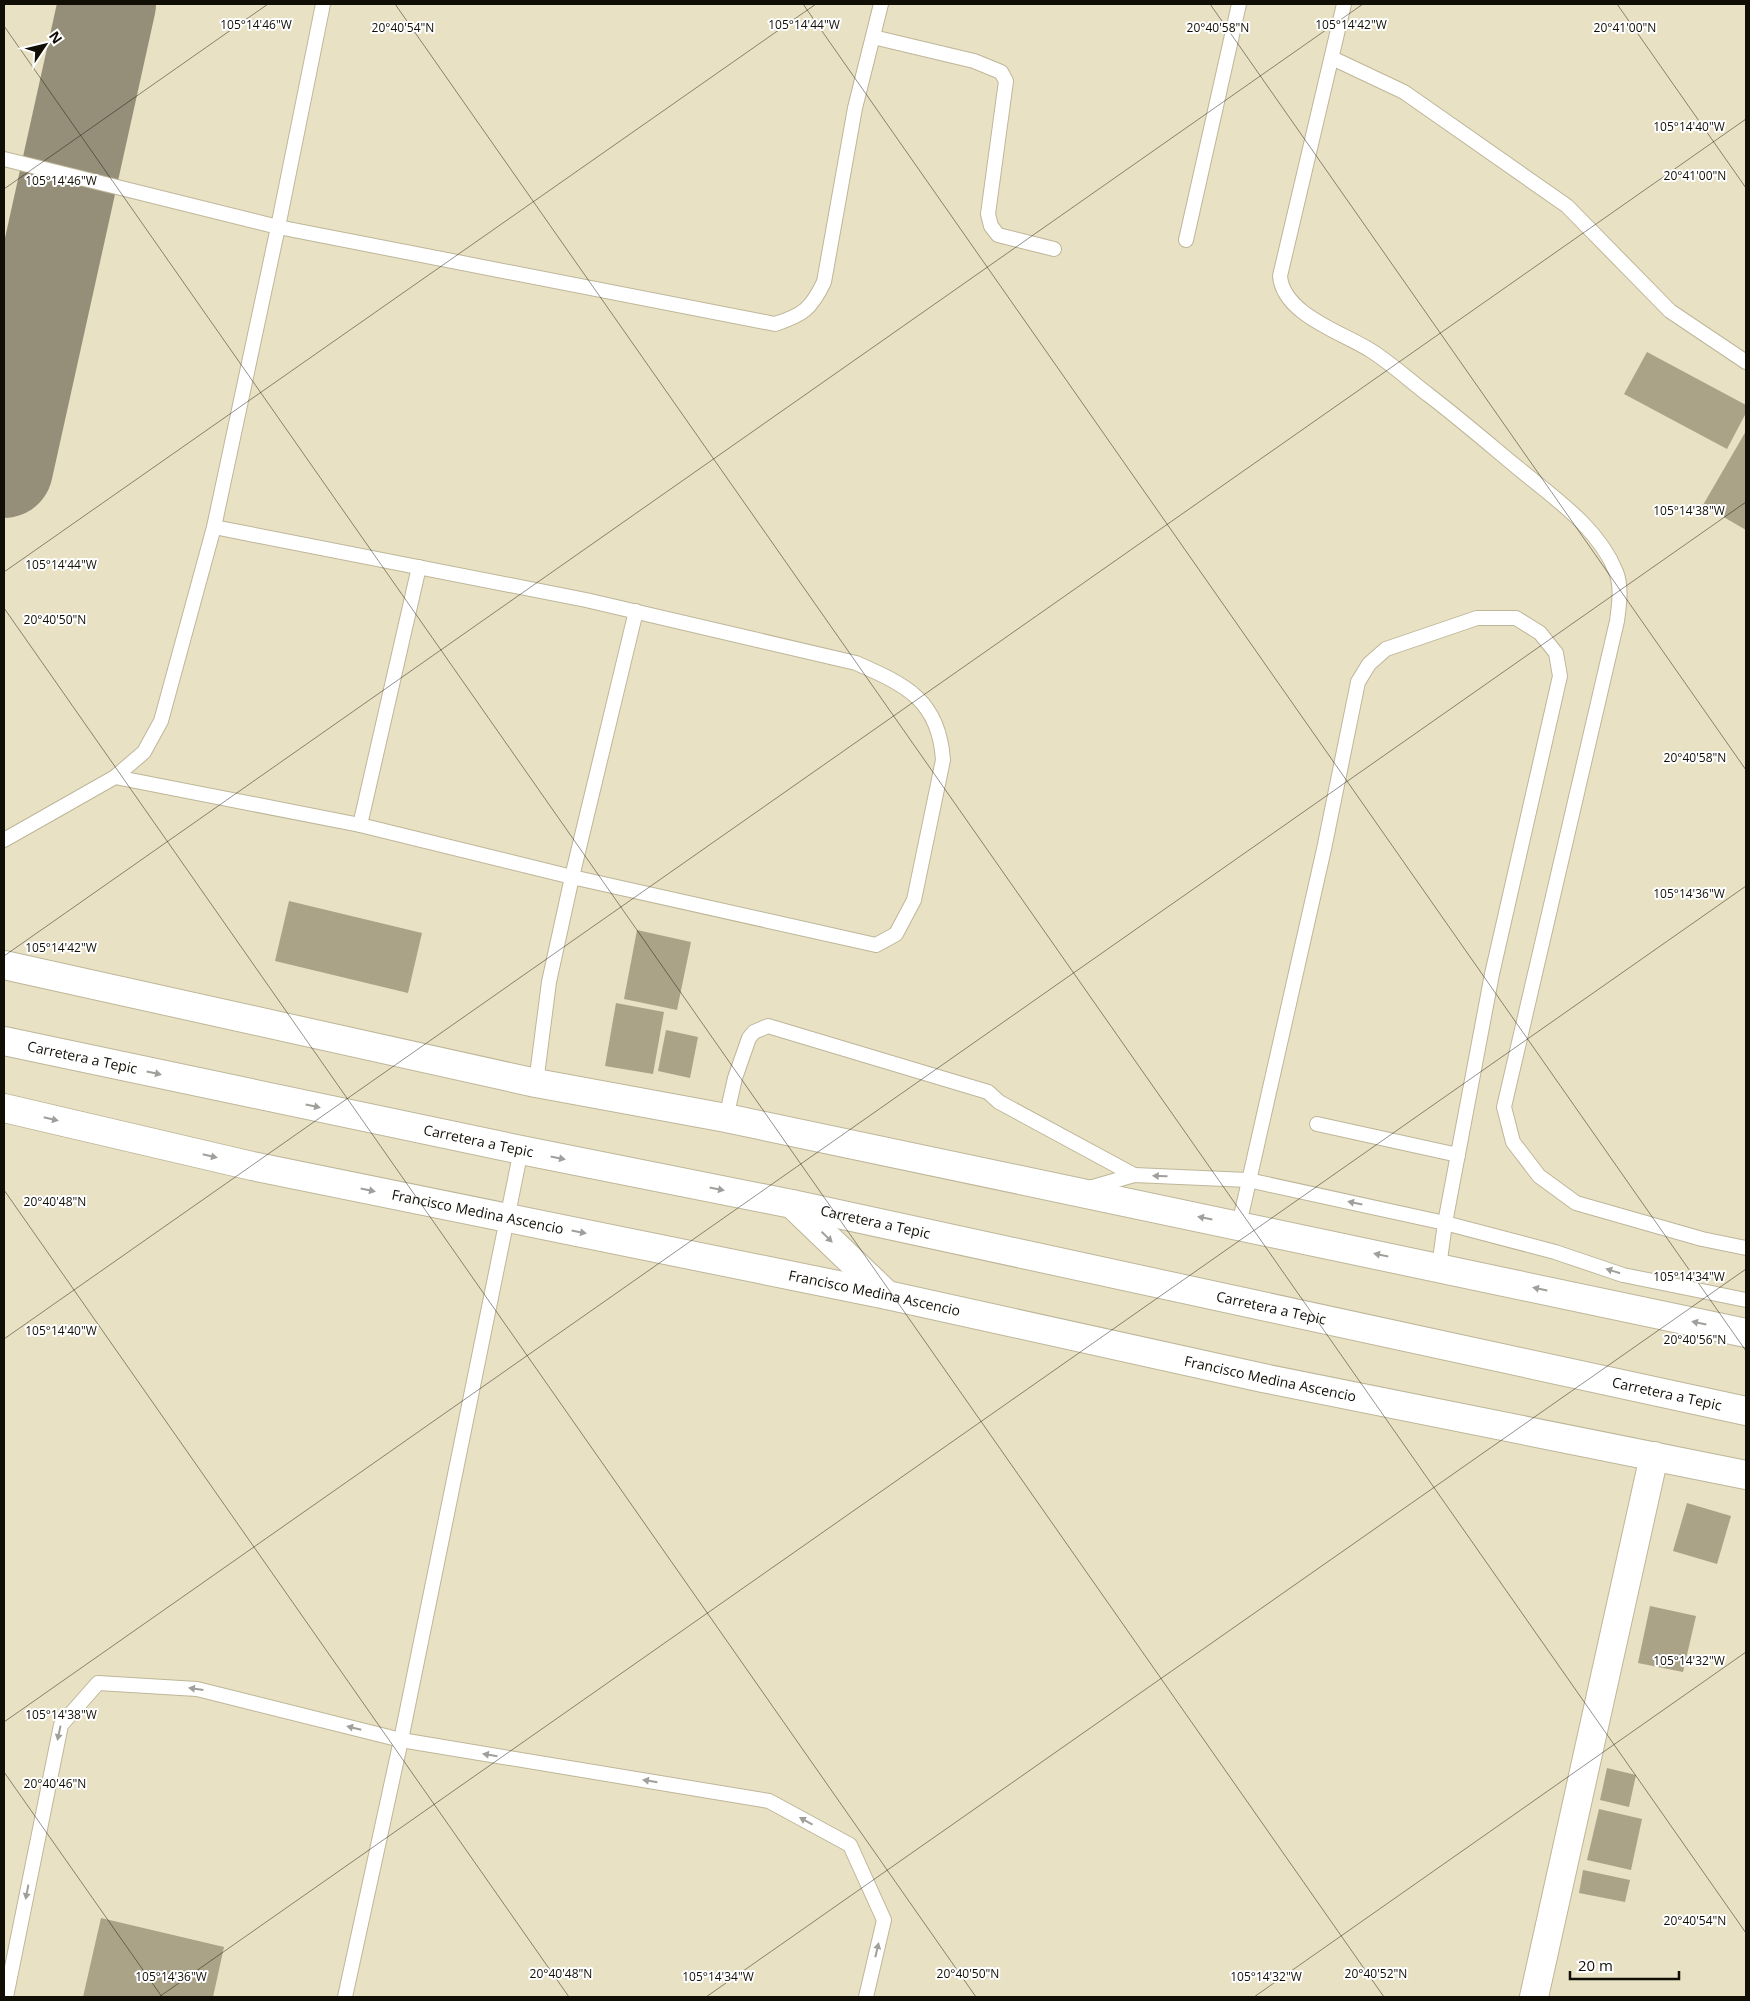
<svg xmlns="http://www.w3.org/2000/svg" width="1750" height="2001" font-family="'Open Sans',sans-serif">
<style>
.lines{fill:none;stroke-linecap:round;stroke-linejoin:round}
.taxiway{stroke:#958f79;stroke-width:98}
.building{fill:#aba387}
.service-casing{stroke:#beb699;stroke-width:16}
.minor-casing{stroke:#beb699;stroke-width:30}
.secondary-casing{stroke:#beb699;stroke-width:30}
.trunk-casing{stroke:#beb699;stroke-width:30}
.service{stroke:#fff;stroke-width:14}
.minor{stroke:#fff;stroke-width:28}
.secondary{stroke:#fff;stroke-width:28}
.trunk{stroke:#fff;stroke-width:28}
.oneway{fill:#a09f9b}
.ticks{fill:none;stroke:#110e05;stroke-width:1;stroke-opacity:0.45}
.labels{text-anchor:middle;stroke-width:4;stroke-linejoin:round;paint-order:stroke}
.street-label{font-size:14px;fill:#110e05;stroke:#fff}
.ticks-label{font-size:12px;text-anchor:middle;fill:#110e05;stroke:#fff;stroke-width:4;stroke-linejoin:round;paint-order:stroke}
</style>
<rect width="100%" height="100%" fill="#e9e1c3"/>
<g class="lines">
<polyline class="taxiway" points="4,469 107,4"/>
</g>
<g class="building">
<polygon points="1647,352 1746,405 1746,413 1727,449 1624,394"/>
<polygon points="1746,431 1746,530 1703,505"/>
<polygon points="289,901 422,933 408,993 275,961"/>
<polygon points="637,930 691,942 677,1010 624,999"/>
<polygon points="616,1003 664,1012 653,1074 605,1066"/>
<polygon points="666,1030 698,1037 690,1078 658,1071"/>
<polygon points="1687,1503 1731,1516 1717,1564 1673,1551"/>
<polygon points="1650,1606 1696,1616 1683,1672 1638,1663"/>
<polygon points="1607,1768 1636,1775 1629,1807 1600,1800"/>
<polygon points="1599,1809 1642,1819 1631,1870 1587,1860"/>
<polygon points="1583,1870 1630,1880 1625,1902 1579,1893"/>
<polygon points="101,1918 224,1947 213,1997 83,1997"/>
</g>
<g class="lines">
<defs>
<g id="service">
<path d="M1344 4 1280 276C1283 314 1341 332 1370 350 1391 363 1410 381 1430 396 1460 419 1489 444 1518 468 1553 497 1599 528 1616 572 1622 586 1619 606 1617 621L1504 1107 1513 1142 1539 1176 1576 1203 1702 1239 1746 1248"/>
<polyline points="873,37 974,61 1001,72 1006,81 988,214 991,226 998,235 1054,249"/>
<polyline points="1332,58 1404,92 1567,206 1670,311 1746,362"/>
<polyline points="4,159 278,227 323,4"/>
<polyline points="1186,240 1239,4"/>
<path d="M115 777 360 825 572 877 876 945 896 934 914 900 943 760C939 700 906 685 856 663L586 600 214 527"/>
<polyline points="360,825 419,567"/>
<path d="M4 840 115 777 144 752 161 721 214 527 278 227 775 324C803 315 811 309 824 282L855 108 881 4"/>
<polyline points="536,1083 549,982 572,877 636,611"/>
<polyline points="726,1118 735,1078 749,1038 754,1032 768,1026 988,1092 999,1102 1134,1175"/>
<polyline points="1317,1124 1458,1155"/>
<polyline points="1086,1189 1134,1175 1248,1180 1445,1223 1555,1252 1623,1275 1746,1300"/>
<polyline points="1239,1225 1324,849 1358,682 1369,664 1386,649 1477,618 1516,618 1540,633 1556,653 1560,676 1492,974 1445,1223 1439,1267"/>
<polyline points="6,1997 61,1725 98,1683 197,1689 401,1740 769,1801 850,1845 884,1920 866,1997"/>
<polyline points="345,1997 401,1740 521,1150"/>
</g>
<polyline id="minor" points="1534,1997 1654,1456"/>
<g id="secondary">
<path id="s1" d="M4 1108 252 1166 887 1295 1263 1378 1746 1475"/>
</g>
<g id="trunk">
<polyline points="4,965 536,1083 726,1118 1746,1333"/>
<path id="s2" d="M4 1041 521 1150 792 1204 1746 1411"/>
<polyline points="792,1204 887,1295"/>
</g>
</defs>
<use href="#service" class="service-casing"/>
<use href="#minor" class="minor-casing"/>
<use href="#secondary" class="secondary-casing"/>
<use href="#trunk" class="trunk-casing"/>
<use href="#service" class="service"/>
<use href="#minor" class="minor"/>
<use href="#secondary" class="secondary"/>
<use href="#trunk" class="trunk"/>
</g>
<defs><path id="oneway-solid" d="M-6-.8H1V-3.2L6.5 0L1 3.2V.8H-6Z" transform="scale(1.25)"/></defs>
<g class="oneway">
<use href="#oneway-solid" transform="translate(154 1073) rotate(12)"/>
<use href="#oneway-solid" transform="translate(313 1106) rotate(12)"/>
<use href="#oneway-solid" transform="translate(51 1119) rotate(13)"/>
<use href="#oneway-solid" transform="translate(210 1156) rotate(13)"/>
<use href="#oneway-solid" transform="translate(558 1158) rotate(11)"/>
<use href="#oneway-solid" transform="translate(1160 1176) rotate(-178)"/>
<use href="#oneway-solid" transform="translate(717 1189) rotate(11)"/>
<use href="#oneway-solid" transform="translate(368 1190) rotate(12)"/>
<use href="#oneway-solid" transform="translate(1355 1203) rotate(-168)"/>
<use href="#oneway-solid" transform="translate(1205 1218) rotate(-169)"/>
<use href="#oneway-solid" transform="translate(579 1232) rotate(11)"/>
<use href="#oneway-solid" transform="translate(827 1237) rotate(44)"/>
<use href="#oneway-solid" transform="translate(1381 1255) rotate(-168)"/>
<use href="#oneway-solid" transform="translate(1613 1271) rotate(-162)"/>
<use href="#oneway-solid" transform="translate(1540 1289) rotate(-168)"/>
<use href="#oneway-solid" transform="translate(1699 1323) rotate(-168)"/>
<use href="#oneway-solid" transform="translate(196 1689) rotate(-172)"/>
<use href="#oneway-solid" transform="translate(354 1728) rotate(-166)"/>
<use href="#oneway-solid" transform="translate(59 1733) rotate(102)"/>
<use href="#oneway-solid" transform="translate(490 1755) rotate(-171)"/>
<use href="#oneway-solid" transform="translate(650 1781) rotate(-171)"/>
<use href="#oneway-solid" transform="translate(806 1821) rotate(-151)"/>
<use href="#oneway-solid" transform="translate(27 1892) rotate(101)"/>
<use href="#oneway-solid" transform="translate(877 1950) rotate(-77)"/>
</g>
<path class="ticks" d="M395 4 1746 1933M803 4 1746 1351M1210 4 1746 770M1617 4 1746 188M4 26 1384 1997M4 189 268 4M4 572 816 4M4 608 976 1997M4 956 1363 4M4 1190 569 1997M4 1339 1746 119M4 1722 1746 502M4 1772 162 1997M159 1997 1746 886M706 1997 1746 1269M1254 1997 1746 1652"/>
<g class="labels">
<g class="street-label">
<text dy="5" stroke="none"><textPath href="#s2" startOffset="80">Carretera a Tepic</textPath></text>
<text dy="5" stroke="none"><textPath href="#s2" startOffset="485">Carretera a Tepic</textPath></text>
<text dy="5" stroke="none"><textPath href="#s1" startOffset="485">Francisco Medina Ascencio</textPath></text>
<text dy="5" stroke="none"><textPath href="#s2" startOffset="890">Carretera a Tepic</textPath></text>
<text dy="5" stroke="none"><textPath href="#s1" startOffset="890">Francisco Medina Ascencio</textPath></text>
<text dy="5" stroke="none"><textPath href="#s2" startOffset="1295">Carretera a Tepic</textPath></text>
<text dy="5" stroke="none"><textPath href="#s1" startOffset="1295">Francisco Medina Ascencio</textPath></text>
<text dy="5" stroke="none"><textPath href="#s2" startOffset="1700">Carretera a Tepic</textPath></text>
</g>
</g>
<g class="ticks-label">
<text x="256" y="29">105°14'46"W</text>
<text x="804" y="29">105°14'44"W</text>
<text x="1351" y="29">105°14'42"W</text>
<text x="403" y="32">20°40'54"N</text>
<text x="1218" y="32">20°40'58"N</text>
<text x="1625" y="32">20°41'00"N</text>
<text x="1689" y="131">105°14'40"W</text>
<text x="1695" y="180">20°41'00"N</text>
<text x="61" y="185">105°14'46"W</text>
<text x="1689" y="515">105°14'38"W</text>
<text x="61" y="569">105°14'44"W</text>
<text x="55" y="624">20°40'50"N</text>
<text x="1695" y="762">20°40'58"N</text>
<text x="1689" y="898">105°14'36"W</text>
<text x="61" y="952">105°14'42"W</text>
<text x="55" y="1206">20°40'48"N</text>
<text x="1689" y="1281">105°14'34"W</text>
<text x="61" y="1335">105°14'40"W</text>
<text x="1695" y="1344">20°40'56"N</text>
<text x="1689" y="1665">105°14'32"W</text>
<text x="61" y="1719">105°14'38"W</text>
<text x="55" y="1788">20°40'46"N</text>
<text x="1695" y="1925">20°40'54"N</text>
<text x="561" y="1978">20°40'48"N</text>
<text x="968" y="1978">20°40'50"N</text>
<text x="1376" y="1978">20°40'52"N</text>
<text x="171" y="1981">105°14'36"W</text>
<text x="718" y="1981">105°14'34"W</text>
<text x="1266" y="1981">105°14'32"W</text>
</g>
<rect width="1750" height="2001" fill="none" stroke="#110e05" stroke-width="10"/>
<g transform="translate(45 45) rotate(55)" stroke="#ffffff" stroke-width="4" paint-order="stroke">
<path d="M0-4L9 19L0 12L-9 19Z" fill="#110e05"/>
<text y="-8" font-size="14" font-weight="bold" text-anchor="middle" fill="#110e05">N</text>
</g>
<path d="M1570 1971v8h109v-8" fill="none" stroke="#110e05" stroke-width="2.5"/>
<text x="1578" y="1971" font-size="15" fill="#110e05" stroke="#ffffff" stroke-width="4" paint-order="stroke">20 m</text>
</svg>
